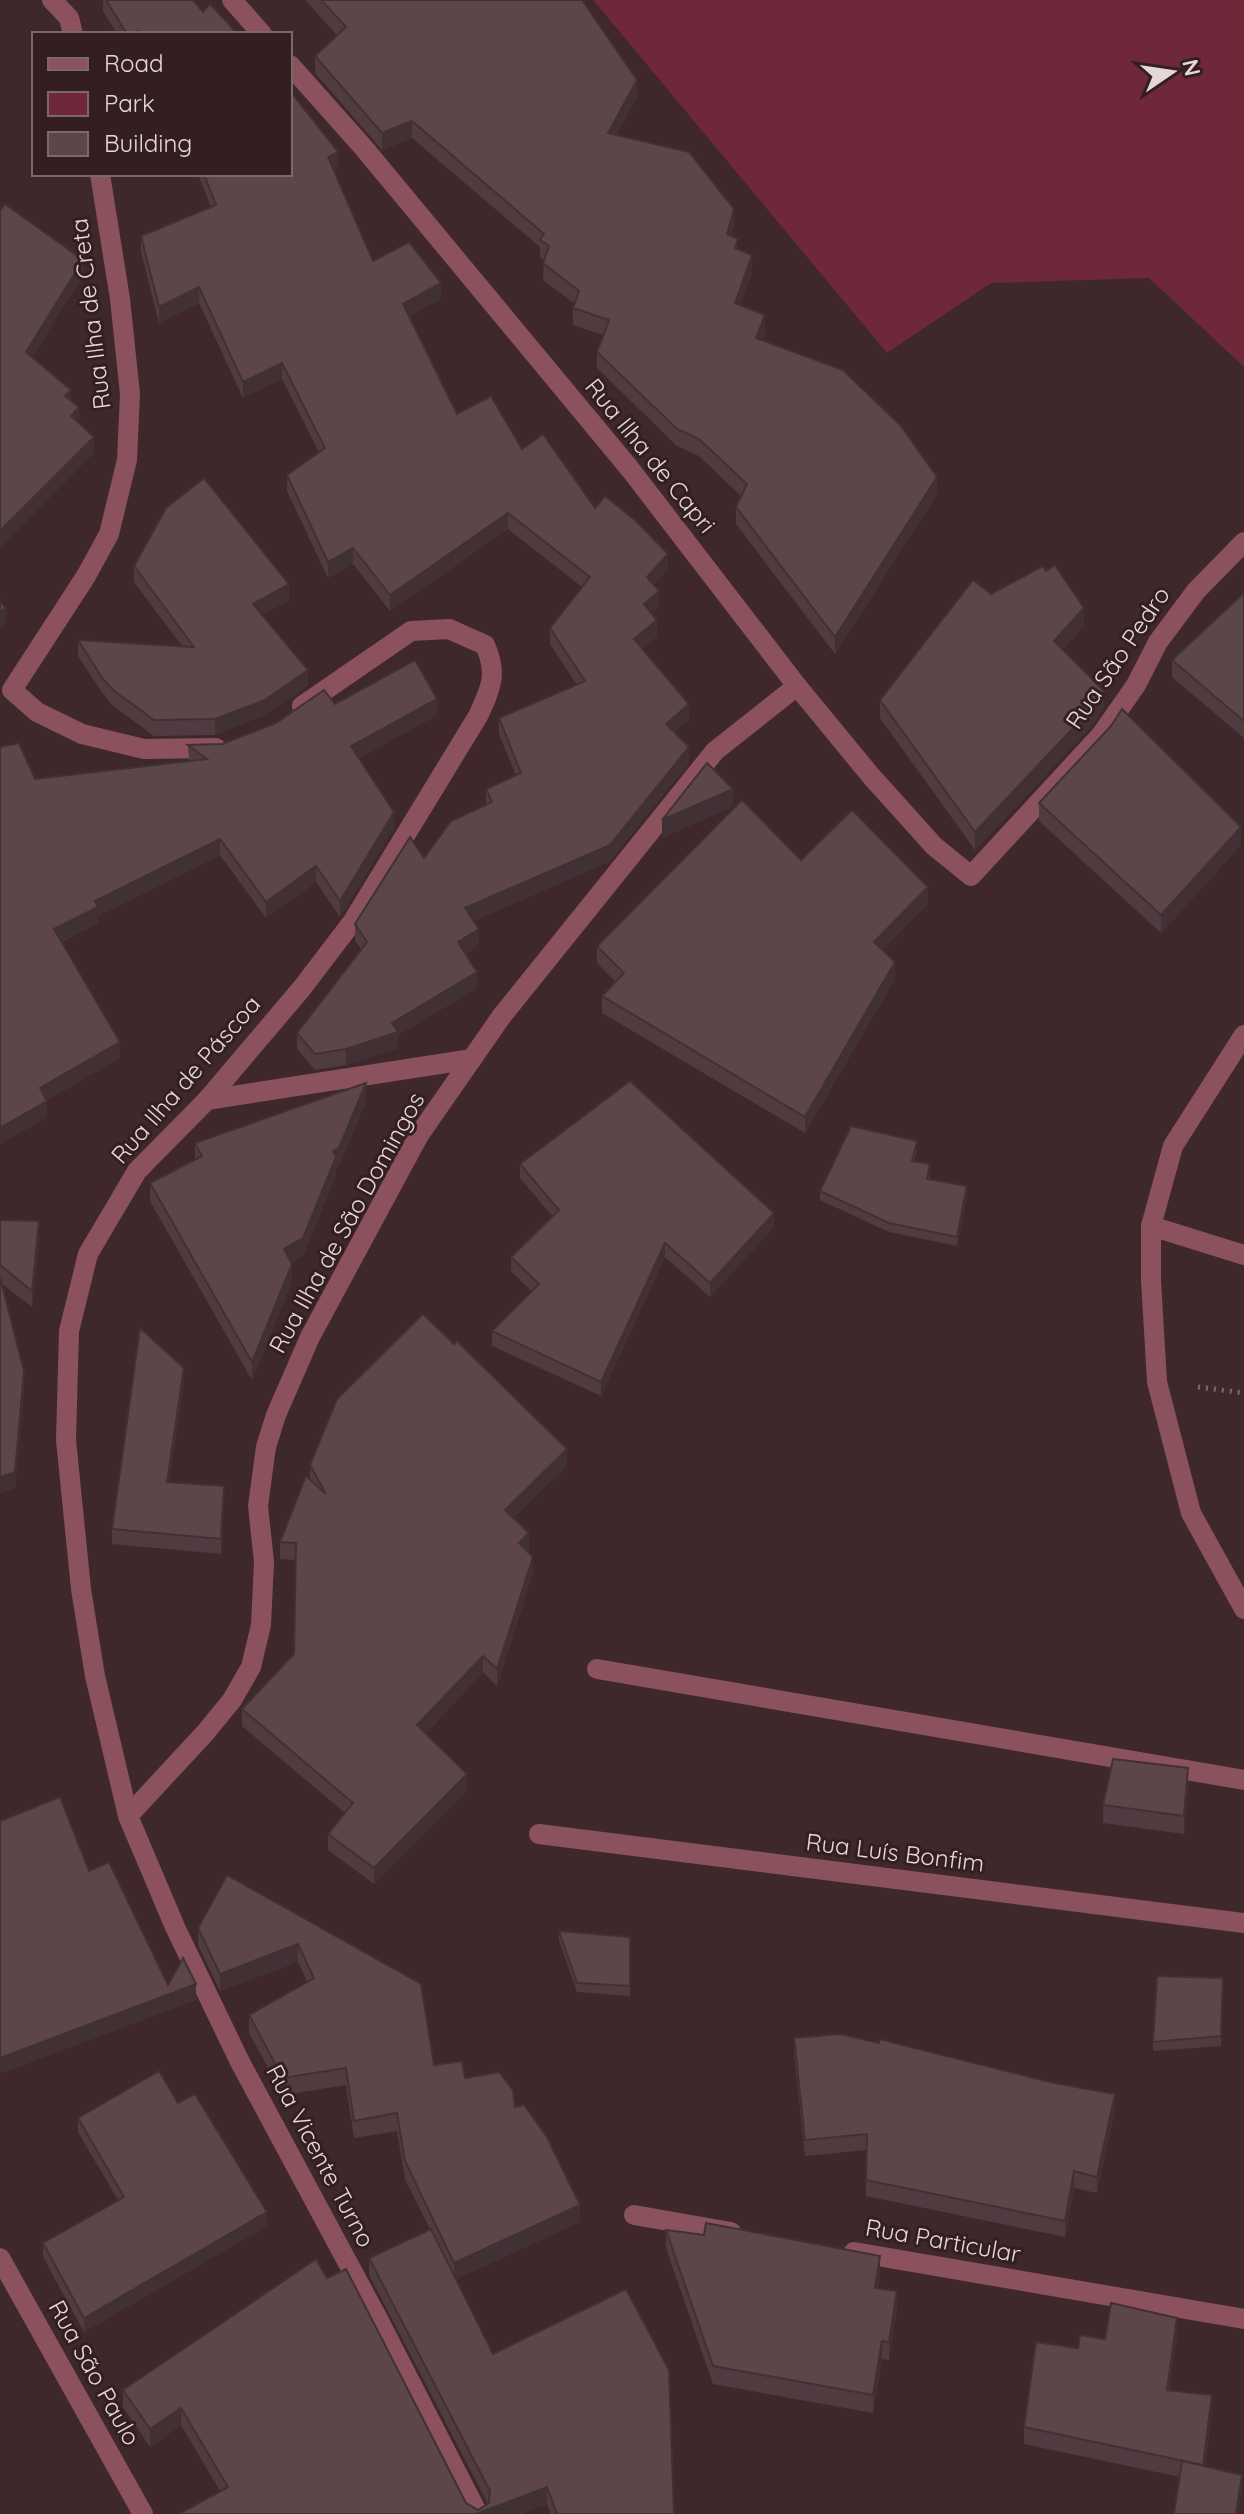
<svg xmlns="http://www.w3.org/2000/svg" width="1244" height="2514" font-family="Quicksand,sans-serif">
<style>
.green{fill:#6f273a}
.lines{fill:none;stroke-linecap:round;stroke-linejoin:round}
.path{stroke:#7c696c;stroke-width:5;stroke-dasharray:2 6;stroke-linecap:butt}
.service{stroke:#8b515d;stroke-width:20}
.minor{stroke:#8b515d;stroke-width:20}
.wall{fill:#503c40}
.shaded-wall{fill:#413134}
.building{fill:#5d464a;stroke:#413134;stroke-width:2}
.labels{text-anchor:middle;stroke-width:6;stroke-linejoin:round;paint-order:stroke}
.street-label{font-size:24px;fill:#e5d7d9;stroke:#331f22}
</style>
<rect width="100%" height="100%" fill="#3e282c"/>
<polygon class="green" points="593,0 1244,0 1244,367 1149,278 991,283 887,353"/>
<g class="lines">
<polyline class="path" points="1198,1387 1244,1393"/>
<g class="service">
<polyline points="634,2215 731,2232"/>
<polyline points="854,2252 1244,2319"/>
</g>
<g class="minor">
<polyline points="52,0 69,18 73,34"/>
<polyline points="232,0 262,34"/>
<polyline points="290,65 363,147 630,469 797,686 871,776 934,846 971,876 1101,735 1136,685 1158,642 1196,591 1244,542"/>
<polyline points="100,174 120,299 130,394 127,460 109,534 86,576 12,690 37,712 82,734 144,749 216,748"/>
<path d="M302 706 411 631 449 629 485 645C498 674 491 688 478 716L353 921 302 988 207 1100 137 1171 88 1254 69 1331 66 1440 81 1589 95 1676 128 1816 175 1927 240 2062 378 2319 478 2514"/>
<polyline points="1244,1035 1173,1146 1151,1226 1151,1280 1157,1382 1191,1513 1244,1609"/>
<polyline points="207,1100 472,1059"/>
<polyline points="1151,1226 1244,1255"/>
<polyline points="597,1669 1244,1780"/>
<polyline points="128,1816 205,1733 232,1700 251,1667 261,1625 264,1562 258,1506 266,1447 276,1415 310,1337 419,1135 501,1017 715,751 797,686"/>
<polyline points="539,1834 1244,1923"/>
<polyline points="0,2258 143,2514"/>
</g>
</g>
<g class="wall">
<polygon points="103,0 193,0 203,12 238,34 117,34 103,11"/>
<polygon points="305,0 582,0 637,97 616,135 734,226 731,236 752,272 740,305 765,332 762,340 937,494 835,654 736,524 736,507 741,496 699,456 677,446 597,368 597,352 603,335 573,325 573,308 575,304 543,280 544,260 540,257 540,247 412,138 382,150 315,73 315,56 337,35"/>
<polygon points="338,168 334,170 373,261 441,299 409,316 457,414 522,449 595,508 668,570 654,585 659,607 651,614 657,636 642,649 689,720 674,732 689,763 610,861 473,921 479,944 465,954 477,988 398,1035 398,1048 346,1065 315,1070 297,1049 297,1033 361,949 355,940 355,924 424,858 486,805 486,789 516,775 499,734 499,718 577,685 550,644 550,628 582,587 508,529 390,611 353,564 328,578 287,491 287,475 319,452 282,379 243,398 199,303 159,323 141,252 141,236 211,207 198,174 290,174"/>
<polygon points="134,566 289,600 262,615 308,686 265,715 215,735 154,736 113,706 103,694 78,656 78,640 182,646 134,582"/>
<polygon points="1244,593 1244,738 1172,677 1172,660"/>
<polygon points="991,594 1084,626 1062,650 1104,708 1091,727 975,850 880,718 880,700"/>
<polygon points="335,704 437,715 359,758 394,828 340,917 316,882 266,918 220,855 98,916 98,923 61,942 120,1058 47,1100 47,1117 0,1144 0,747 35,779 189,762 188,745 222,744"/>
<polygon points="1039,803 1241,845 1161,933 1039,821"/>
<polygon points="801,860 928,904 882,950 895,979 805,1133 602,1013 602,996 616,982 597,963 597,946"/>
<polygon points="366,1101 339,1166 336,1168 336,1175 303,1256 291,1262 292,1282 252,1380 150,1201 150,1183 195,1159 195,1143"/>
<polygon points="917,1150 914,1161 930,1174 929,1179 967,1196 957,1246 889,1232 820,1200 820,1191"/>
<polygon points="520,1164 774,1227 710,1297 665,1257 601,1396 492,1346 492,1331 532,1292 511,1271 511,1257 552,1216 520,1178"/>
<polygon points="0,1220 39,1237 32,1307 1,1283 24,1388 15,1488 0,1493"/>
<polygon points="184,1382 169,1482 224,1500 221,1554 112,1544 112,1529"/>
<polygon points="310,1465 567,1466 513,1518 529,1550 528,1551 533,1573 497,1686 483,1672 426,1733 467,1790 374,1884 328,1850 328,1834 345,1813 242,1726 242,1709 294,1654 296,1560 280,1559 280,1542 310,1480"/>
<polygon points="1188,1786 1184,1834 1103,1823 1103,1805"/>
<polygon points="227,1875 434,2065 465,2078 515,2107 580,2222 456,2279 493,2354 674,2514 551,2514 547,2504 521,2514 476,2514 220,2491 181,2425 150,2447 123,2407 123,2390 327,2278 466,2503 478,2510 488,2504 369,2275 369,2258 430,2229 405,2179 397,2131 354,2138 346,2085 283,2095 249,2033 249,2015 307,1982 298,1962 220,1991 198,1945 198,1928"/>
<polygon points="559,1931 630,1937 630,1996 577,1992 559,1940"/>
<polygon points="1223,1978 1221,2046 1153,2051 1153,2042"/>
<polygon points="794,2038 1115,2110 1097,2193 1074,2188 1065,2237 866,2196 866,2150 805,2156 794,2054"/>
<polygon points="178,2103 267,2226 84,2332 43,2257 43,2243 118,2200 78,2132 78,2118"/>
<polygon points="666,2230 880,2274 878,2288 897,2309 889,2360 882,2359 873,2413 713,2384 666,2248"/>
<polygon points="1177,2335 1169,2390 1212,2412 1205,2466 1242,2492 1180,2477 1024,2444 1024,2427 1078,2348 1105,2339"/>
</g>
<g class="shaded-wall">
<polygon points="637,80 637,97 608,150 608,133"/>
<polygon points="412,121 412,138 382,150 382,133"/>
<polygon points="338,152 338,168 328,173 328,157"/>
<polygon points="734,209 734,226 727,251 727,234"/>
<polygon points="752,255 752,272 735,319 735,303"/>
<polygon points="83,260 83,276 26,368 26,352"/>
<polygon points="441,283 441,299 403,320 403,304"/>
<polygon points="199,287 199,303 159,323 159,307"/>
<polygon points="765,315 765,332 756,355 756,338"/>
<polygon points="282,363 282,379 243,398 243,382"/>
<polygon points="71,390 71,406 65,396"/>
<polygon points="79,407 79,424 71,416"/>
<polygon points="94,437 94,453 0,548 0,531"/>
<polygon points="937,477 937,494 835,654 835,637"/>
<polygon points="508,513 508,529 390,611 390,595"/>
<polygon points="353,548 353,564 328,578 328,562"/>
<polygon points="668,554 668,570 647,593 647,577"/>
<polygon points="289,584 289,600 253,620 253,604"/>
<polygon points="659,591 659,607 644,620 644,604"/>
<polygon points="6,608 6,624 0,629 0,612"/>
<polygon points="1084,608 1084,626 1054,659 1054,641"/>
<polygon points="657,620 657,636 634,655 634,639"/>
<polygon points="308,670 308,686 265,715 215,735 215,719"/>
<polygon points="1104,691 1104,708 1091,727 975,850 975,832"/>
<polygon points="437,699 437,715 351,762 351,746"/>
<polygon points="689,704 689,720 666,740 666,724"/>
<polygon points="689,747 689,763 610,861 465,924 465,908"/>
<polygon points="733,789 733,807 662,838 662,820"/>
<polygon points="394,812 394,828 340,917 340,901"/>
<polygon points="1241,827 1241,845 1161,933 1161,915"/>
<polygon points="220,839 220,855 98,916 98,923 54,945 54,929 95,901"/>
<polygon points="316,866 316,882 266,918 266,902"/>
<polygon points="928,887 928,904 874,959 874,942"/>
<polygon points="479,929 479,944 458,958 458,942"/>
<polygon points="895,962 895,979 805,1133 805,1117"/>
<polygon points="477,972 477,988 398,1035 398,1048 346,1065 346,1049 392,1023"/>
<polygon points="120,1042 120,1058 40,1104 40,1088"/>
<polygon points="366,1083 366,1101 339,1166 336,1168 336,1175 303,1256 284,1267 284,1249"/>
<polygon points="47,1101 47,1117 0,1144 0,1128"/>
<polygon points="967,1186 967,1196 957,1246 957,1237"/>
<polygon points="774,1213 774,1227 710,1297 710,1283"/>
<polygon points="39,1221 39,1237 32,1307 32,1291"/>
<polygon points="665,1243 665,1257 601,1396 601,1382"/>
<polygon points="292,1264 292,1282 252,1380 252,1362"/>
<polygon points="184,1368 184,1382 167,1496 167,1482"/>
<polygon points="24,1371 24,1388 15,1488 0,1493 0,1477"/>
<polygon points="567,1449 567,1466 505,1527 505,1510"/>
<polygon points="529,1533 529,1550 519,1559 519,1543"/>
<polygon points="533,1557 533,1573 497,1686 497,1669"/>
<polygon points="483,1656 483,1672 417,1742 417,1725"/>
<polygon points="1188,1768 1188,1786 1184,1834 1184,1816"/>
<polygon points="467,1774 467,1790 374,1884 374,1868"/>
<polygon points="298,1944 298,1962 220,1991 220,1974"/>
<polygon points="196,1984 196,2000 0,2074 0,2058"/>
<polygon points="1115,2094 1115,2110 1097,2193 1097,2177"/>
<polygon points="1074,2171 1074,2188 1065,2237 1065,2221"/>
<polygon points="580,2205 580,2222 454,2280 454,2263"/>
<polygon points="267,2212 267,2226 84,2332 84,2318"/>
<polygon points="880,2256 880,2274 875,2306 875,2288"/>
<polygon points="897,2291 897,2309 889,2360 889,2342"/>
<polygon points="1177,2318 1177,2335 1167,2406 1167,2390"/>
<polygon points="882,2341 882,2359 873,2413 873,2395"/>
<polygon points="1212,2395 1212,2412 1203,2482 1203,2465"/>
<polygon points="181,2408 181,2425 150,2447 150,2429"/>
<polygon points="1242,2475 1242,2492 1238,2514 1236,2514"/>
<polygon points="547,2487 547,2504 521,2514 476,2514"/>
</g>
<g class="building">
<polygon points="106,0 193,0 203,12 210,4 238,34 140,34 138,31 134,34 127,34"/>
<polygon points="321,0 582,0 637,80 608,133 689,152 734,209 727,234 738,239 735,248 752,255 735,303 765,315 756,338 843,370 901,426 937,477 835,637 736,507 747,484 699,439 677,429 597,352 609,320 573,308 579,291 543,263 549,246 540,240 544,234 412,121 382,133 315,56 346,27"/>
<polygon points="290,91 338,152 328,157 373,261 409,242 441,283 403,304 457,414 491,396 522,449 543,434 595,508 605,496 635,520 668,554 647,577 659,591 644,604 657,620 634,639 689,704 666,724 689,747 610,845 465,908 479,929 458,942 477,972 392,1023 398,1032 346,1049 315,1054 297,1033 367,942 355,924 410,837 424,858 451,821 492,802 486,789 521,773 499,718 585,681 550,628 590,577 508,513 390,595 353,548 328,562 287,475 325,448 282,363 243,382 199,287 159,307 141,236 216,205 204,174 290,174"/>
<polygon points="5,204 83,260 26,352 71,390 65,396 79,407 71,416 94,437 0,531 0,211"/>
<polygon points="204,478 289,584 253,604 308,670 265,700 215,719 154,720 113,690 103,679 78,640 194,647 134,566 166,508"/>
<polygon points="1055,565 1084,608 1054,641 1104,691 1091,709 975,832 880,700 973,580 991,594 1043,566 1046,571"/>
<polygon points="1244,593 1244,721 1172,660"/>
<polygon points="0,601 6,608 0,612"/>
<polygon points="415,660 437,699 351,746 394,812 340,901 316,866 266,902 220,839 95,901 98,907 54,929 120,1042 40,1088 47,1101 0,1128 0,747 19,743 35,779 207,759 188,745 222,744 276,723 324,690 335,704"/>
<polygon points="1122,709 1241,827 1161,915 1039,803 1111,726"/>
<polygon points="707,763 733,789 662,820"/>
<polygon points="742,800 801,860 852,810 928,887 874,942 895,962 805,1117 602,996 624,973 597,946"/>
<polygon points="630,1081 774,1213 710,1283 665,1243 601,1382 492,1331 539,1284 511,1257 559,1210 520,1164"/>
<polygon points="366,1083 339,1148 333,1151 336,1157 303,1238 284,1249 292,1264 252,1362 150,1183 202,1156 195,1143"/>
<polygon points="851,1126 917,1141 912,1161 930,1164 927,1179 967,1186 957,1237 889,1223 820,1191"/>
<polygon points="0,1220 39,1221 32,1291 0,1265"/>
<polygon points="0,1277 24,1371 15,1472 0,1477"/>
<polygon points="423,1314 454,1344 457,1341 567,1449 505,1510 529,1533 519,1543 533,1557 497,1669 483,1656 417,1725 467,1774 374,1868 328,1834 353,1803 242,1709 294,1654 296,1543 280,1542 306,1476 326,1494 310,1465 337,1399"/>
<polygon points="140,1328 184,1368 167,1482 224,1486 221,1539 112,1529"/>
<polygon points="1113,1759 1188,1768 1184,1816 1103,1805"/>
<polygon points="60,1797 89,1871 109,1862 168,1985 183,1958 196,1984 0,2058 0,1821"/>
<polygon points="227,1875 421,1984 434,2065 462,2061 465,2078 499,2072 513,2090 515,2107 524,2105 547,2137 580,2205 454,2263 405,2161 397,2113 354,2121 346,2068 283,2078 249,2015 314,1978 298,1944 220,1974 198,1928"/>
<polygon points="559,1931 630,1937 630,1986 577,1983"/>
<polygon points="1157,1976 1223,1978 1221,2036 1153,2042"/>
<polygon points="840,2034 879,2043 879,2039 1054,2083 1115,2094 1097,2177 1074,2171 1065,2221 866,2180 867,2134 805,2140 794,2038"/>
<polygon points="159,2071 178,2103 195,2094 267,2212 84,2318 43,2243 124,2197 78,2118"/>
<polygon points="706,2223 880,2256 875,2288 897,2291 889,2342 882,2341 873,2395 713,2366 666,2230 704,2235"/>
<polygon points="431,2229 493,2354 626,2289 669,2370 674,2514 557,2514 547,2487 476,2514 179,2514 228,2487 181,2408 150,2429 123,2390 316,2259 327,2278 346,2269 466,2503 478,2510 489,2503 490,2491 369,2258"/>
<polygon points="1111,2303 1177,2318 1167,2390 1212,2395 1203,2465 1024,2427 1036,2342 1078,2348 1080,2335 1105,2339"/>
<polygon points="1182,2461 1242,2475 1236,2514 1174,2514"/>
</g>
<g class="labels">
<g class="street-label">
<text transform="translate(91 314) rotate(-97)" y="8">Rua Ilha de Creta</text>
<text transform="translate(650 456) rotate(51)" y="8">Rua Ilha de Capri</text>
<text transform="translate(1118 658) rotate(-56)" y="8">Rua São Pedro</text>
<text transform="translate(186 1080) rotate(-49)" y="8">Rua Ilha de Páscoa</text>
<text transform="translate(347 1223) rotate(-61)" y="8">Rua Ilha de São Domingos</text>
<text transform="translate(895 1853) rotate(7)" y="8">Rua Luís Bonfim</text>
<text transform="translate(320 2156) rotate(62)" y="8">Rua Vicente Turno</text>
<text transform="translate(943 2241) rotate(10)" y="8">Rua Particular</text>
<text transform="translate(94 2373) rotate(61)" y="8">Rua São Paulo</text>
</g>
</g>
<rect x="32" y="32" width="260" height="144" fill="#331f22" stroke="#7a696b" stroke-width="2"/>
<rect x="48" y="58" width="40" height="12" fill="#8b515d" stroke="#7a696b" stroke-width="2"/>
<text x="104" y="72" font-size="24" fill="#e5d7d9">Road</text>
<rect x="48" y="92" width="40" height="24" fill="#6f273a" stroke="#7a696b" stroke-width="2"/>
<text x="104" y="112" font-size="24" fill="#e5d7d9">Park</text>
<rect x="48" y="132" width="40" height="24" fill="#5d464a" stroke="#7a696b" stroke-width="2"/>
<text x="104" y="152" font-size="24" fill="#e5d7d9">Building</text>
<g transform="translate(1172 72) rotate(77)" stroke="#331f22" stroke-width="6" paint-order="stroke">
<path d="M0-6L14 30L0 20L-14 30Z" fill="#e5d7d9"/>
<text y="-12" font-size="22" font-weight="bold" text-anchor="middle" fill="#e5d7d9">N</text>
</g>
</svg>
